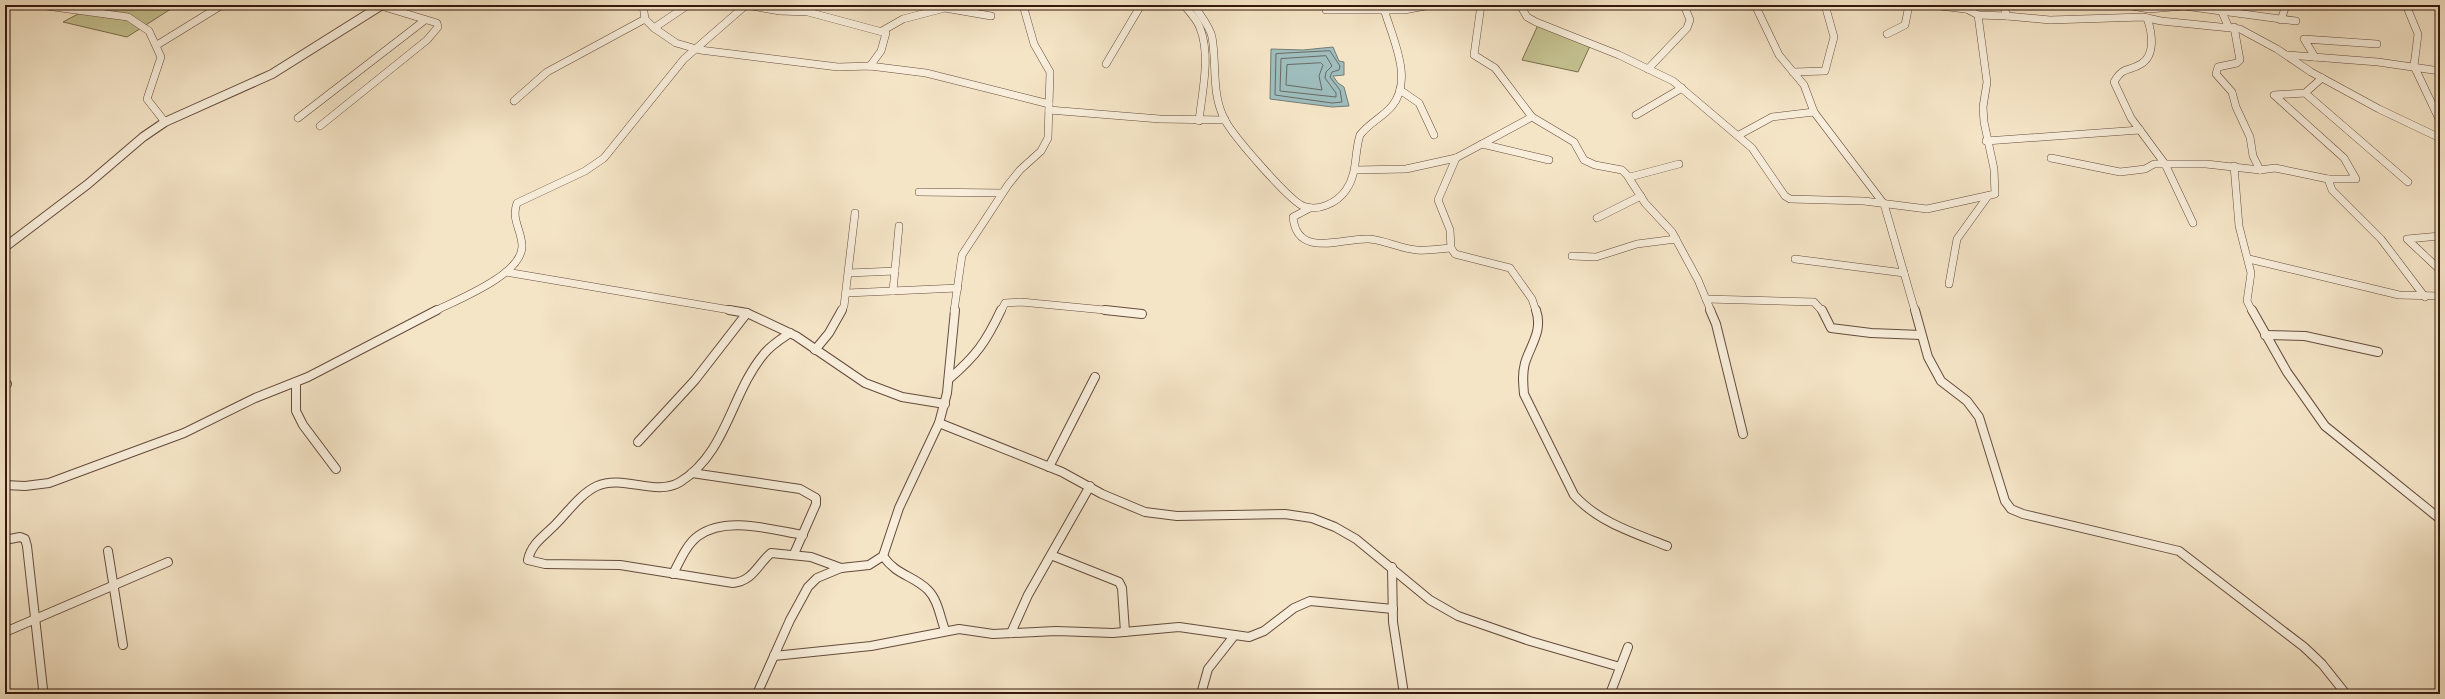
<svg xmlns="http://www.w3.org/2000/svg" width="2445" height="699" font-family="'EB Garamond',serif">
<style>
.green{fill:#c4c290;stroke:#7c6d4e}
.water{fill:#9ebdbc;stroke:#747b76}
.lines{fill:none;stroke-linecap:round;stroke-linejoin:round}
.shore{stroke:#6a6a64;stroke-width:1}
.minor-far1-casing{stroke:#654b3c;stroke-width:8}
.minor-casing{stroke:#654b3c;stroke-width:10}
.tertiary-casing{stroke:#654b3c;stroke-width:10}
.minor-far1{stroke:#f8eedb;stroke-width:7}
.minor{stroke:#f8eedb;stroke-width:8}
.tertiary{stroke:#f8eedb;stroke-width:8}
</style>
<rect width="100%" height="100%" fill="#f5e5c7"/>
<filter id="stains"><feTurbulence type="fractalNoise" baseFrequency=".005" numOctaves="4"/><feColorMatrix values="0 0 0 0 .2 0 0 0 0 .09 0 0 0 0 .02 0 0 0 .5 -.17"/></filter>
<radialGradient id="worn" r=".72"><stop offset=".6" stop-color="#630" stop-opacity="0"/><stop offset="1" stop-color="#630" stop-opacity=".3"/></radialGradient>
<g class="green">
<polygon points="95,5 177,5 127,37 63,22"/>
<polygon points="1538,25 1590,46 1578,72 1522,60"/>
</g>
<polygon class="water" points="1333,47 1339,61 1344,62 1344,75 1333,76 1338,83 1344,87 1349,106 1332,107 1270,99 1271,49 1303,50"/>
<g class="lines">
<g class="shore">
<polygon points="1330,51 1340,66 1339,70 1332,72 1330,77 1340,90 1342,102 1332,103 1275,95 1276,54"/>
<polygon points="1326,56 1332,66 1326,72 1325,78 1336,93 1336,97 1280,91 1281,59"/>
<polygon points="1321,63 1323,65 1319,76 1322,90 1286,85 1287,65"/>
</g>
<defs>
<g id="minor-far1">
<polyline points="39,5 128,17 149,31 161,57 147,99 165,122"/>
<polyline points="643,5 645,19 654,28 676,43 700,50 838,67 870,66 926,73 1049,104"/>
<polyline points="746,5 780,11 808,12 886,33 881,51 870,66"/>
<path d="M1184 5C1189 12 1197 19 1200 28 1211 56 1202 92 1199 121"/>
<path d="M1194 5C1199 14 1210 26 1212 37 1217 65 1211 94 1225 120 1233 136 1289 200 1303 206 1318 212 1337 203 1346 190 1358 173 1354 153 1360 135 1369 123 1383 117 1392 106 1415 78 1390 34 1383 5"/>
<polyline points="1481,5 1474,55 1495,68 1532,117 1574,142 1584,160 1595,165 1622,170 1627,175 1645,203 1672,232 1698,280 1711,311"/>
<polyline points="1520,5 1527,17 1536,22 1619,55 1673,81 1752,148 1785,196 1790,199 1864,201 1927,209 1995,194 1994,169 1984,122 1983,107 1987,82 1978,15 1959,5"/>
<polyline points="1755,5 1779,55 1804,85 1814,112 1884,204 1915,311"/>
<polyline points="1932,5 1965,9"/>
<polyline points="2003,5 2007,16 2050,20 2143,17 2161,21 2240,29 2277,49 2311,72 2379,109 2440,138"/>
<polyline points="2126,5 2149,9 2184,6 2296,21"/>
<polyline points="2219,5 2228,26"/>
<polyline points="2406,5 2418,34 2414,66 2440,121"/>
<polyline points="1326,10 1404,10 1431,5"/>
<polyline points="1978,15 2007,16"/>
<path d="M2147 18C2152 32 2156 55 2141 64 2128 72 2123 66 2114 82L2131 118 2165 164 2193 223"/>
<polyline points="2281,20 2286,5"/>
<polyline points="2234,27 2240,60 2237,63 2218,67 2216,74 2232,92 2236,107 2250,137 2253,156 2260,170"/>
<polyline points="654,28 688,5"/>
<polyline points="882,31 903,19 945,8 991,16"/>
<polyline points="1887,34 1905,25 1909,5"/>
<polyline points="157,45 222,5"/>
<polyline points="2288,55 2378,62 2440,71"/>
<polyline points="2315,57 2304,39 2377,44"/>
<polyline points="1106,64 1141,5"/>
<polyline points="1648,69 1687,28 1690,20 1684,5"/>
<polyline points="1793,72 1825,71 1834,37 1825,5"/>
<polyline points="1400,90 1419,103 1434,135"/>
<polyline points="2305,93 2408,182"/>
<polyline points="514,101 547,72 645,19"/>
<polyline points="1049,110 1160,119 1225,120"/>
<polyline points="1636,115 1682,88"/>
<polyline points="298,118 425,20"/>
<polyline points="320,126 427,40 438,27 437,23 381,6"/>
<polyline points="1739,135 1772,117 1814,112"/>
<polyline points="1986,141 2140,130"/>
<polyline points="1482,144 1549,160"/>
<polyline points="1456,158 1438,200 1450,230 1451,248 1455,254 1510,268 1532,299 1536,311"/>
<polyline points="2051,158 2120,172 2145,169 2154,164 2206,164 2260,170 2275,168 2328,179 2356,179 2344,158 2274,95 2305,93 2322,78"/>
<polyline points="2234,166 2239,226 2251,273 2247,301 2252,311"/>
<polyline points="1355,170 1406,169 1456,158 1532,117"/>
<polyline points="1630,177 1679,164"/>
<polyline points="2328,179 2332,190 2381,239 2425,297"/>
<polyline points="919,192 1002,193"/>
<path d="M1310 208 1293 217C1297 260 1344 237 1369 239 1385 240 1401 249 1417 250 1428 251 1440 249 1451 248"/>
<polyline points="1597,218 1641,196"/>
<polyline points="2440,236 2407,239 2440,270"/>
<polyline points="1572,256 1596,257 1637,244 1676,239"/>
<polyline points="1795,259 1904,273"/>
<polyline points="2249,259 2399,295 2440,296"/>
<polyline points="506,272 736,311"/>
<polyline points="849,273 895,271"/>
<polyline points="1949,284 1957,239 1988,196"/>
<polyline points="893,291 899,226"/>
<polyline points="847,293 958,288"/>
<polyline points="1706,299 1814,302 1822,311"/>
<path d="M435 311C457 300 524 274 522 245 521 229 511 219 517 203L585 171 604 158 684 59 746 5"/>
<polyline points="841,311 844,306 855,213"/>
<polyline points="954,311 962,255 1008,185 1020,170 1041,151 1048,138 1050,72 1034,44 1023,5"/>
<polyline points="1001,311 1005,303 1021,302 1115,311"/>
</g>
<g id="minor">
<polyline points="729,310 747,313 796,336 865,383 902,397 945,404"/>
<polyline points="1105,310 1142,314"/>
<path d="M1536 310C1543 331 1531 344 1525 363 1522 374 1523 383 1524 394L1574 495C1598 522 1634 533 1667 546"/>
<polyline points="1710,310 1716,324 1743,434"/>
<polyline points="1822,310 1831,328 1871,333 1921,335"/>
<polyline points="1915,310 1928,357 1941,381 1967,401 1979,417 2005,501 2011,509 2023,514 2179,551 2304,647 2322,664 2346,694"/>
<polyline points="2252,310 2287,372 2325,426 2440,519"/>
<path d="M790 333C781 339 771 345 764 354 731 393 727 453 680 482 655 497 624 474 597 486 580 494 568 512 555 525 544 536 531 544 528 560L545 564 620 565 733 583C753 581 757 565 771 553L811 557 841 568"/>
<polyline points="2265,335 2305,336 2378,352"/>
<polyline points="815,350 829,333 842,310"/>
<path d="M949 379C976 356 986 342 1001 310"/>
<polyline points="296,382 296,411 303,425 336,469"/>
<polyline points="5,385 7,384"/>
<polyline points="939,423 1062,472 1102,494 1145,512 1177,516 1285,514 1312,518 1335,527 1356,539 1430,600 1458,616 1530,641 1620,667"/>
<polyline points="638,442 695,380 747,313"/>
<polyline points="1049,467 1095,377"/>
<polyline points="692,473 800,489 816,498 816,504 794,554"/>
<polyline points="5,485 25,486 49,483 184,433 255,398 308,377 437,310"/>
<polyline points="5,540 20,537 25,539 27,546 43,689"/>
<polyline points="108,551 123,645"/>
<polyline points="1051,555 1119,582 1122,588 1125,632"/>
<path d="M883 556C897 576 913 575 928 590 938 600 940 617 945 630"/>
<polyline points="1392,567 1393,622 1404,694"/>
<path d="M673 574C680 561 686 545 698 536 726 515 772 530 803 535"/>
<polyline points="5,632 168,562"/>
<polyline points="1011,633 1028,595 1090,486"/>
<polyline points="774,656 871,646 959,629 993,634 1056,631 1113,633 1179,627 1249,637 1264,631 1294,608 1310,601 1393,609"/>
<polyline points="757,694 790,620 808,587 817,578 841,568 869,565 883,556 899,508 939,423 947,393 955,310"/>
<polyline points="1201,694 1208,669 1234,636"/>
<polyline points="1610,694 1628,647"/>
</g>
<polyline id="tertiary" points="5,247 88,184 143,137 165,122 272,74 382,5"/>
</defs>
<use href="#minor-far1" class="minor-far1-casing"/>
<use href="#minor" class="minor-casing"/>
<use href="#tertiary" class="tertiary-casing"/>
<use href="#minor-far1" class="minor-far1"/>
<use href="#minor" class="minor"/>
<use href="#tertiary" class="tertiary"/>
</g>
<rect width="2445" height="699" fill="none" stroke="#f5e5c7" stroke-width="20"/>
<rect x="6" y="6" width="2433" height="687" fill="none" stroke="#35180d" stroke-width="2"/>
<rect x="10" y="10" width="2425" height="679" fill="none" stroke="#35180d"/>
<rect width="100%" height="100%" filter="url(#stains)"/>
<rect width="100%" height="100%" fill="url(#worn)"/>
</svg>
